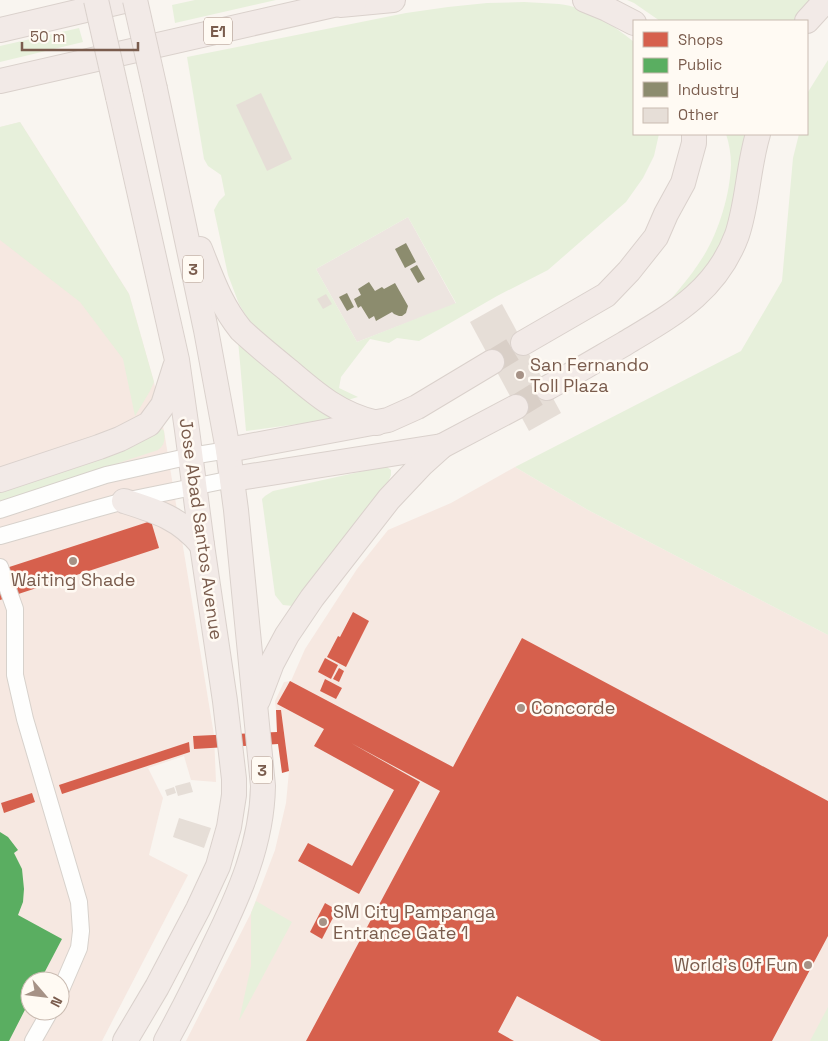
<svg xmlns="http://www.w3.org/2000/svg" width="828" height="1041" font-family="'Space Grotesk',sans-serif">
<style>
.commercial{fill:#f6e8e1;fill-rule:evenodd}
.industrial{fill:#ede5e0}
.green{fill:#e7f0db;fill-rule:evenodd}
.shops{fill:#d6604d}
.public{fill:#5aae61}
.industry{fill:#8c8c6e}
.building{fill:#e6ded7}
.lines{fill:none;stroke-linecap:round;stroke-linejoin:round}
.highway-tunnel{stroke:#d9cfc7;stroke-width:24;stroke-dasharray:24 12;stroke-linecap:butt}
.minor-casing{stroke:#d7d1cb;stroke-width:18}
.highway-casing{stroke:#dad1cc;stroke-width:26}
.minor{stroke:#fefefd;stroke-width:16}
.highway{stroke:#f2eae7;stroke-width:24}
.highway-bridge-casing{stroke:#dad1cc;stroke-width:26;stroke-linecap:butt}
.highway-bridge{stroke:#f2eae7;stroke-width:24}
.poi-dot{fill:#a69286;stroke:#fffaf3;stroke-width:2}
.labels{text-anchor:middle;stroke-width:5;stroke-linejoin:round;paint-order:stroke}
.shield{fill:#fffaf3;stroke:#a28b7f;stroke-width:1}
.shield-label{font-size:16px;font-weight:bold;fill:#7a5c4d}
.poi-label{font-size:18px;fill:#7a5c4d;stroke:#fffaf3;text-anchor:start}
.street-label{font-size:18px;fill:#7a5c4d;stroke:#fffaf3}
</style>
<rect width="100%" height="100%" fill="#f9f5f0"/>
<g class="commercial">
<path d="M20 122 129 294 154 382 164 431 214 735 216 782 191 780 184 756 148 768 163 798 149 855 188 875 102 1041H0V127ZM30 981H60V1011H30Z"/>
<polygon points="515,467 588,510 828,635 828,1041 186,1041 251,913 275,850 286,803 289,771 281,710 276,710 275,701 284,682 291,681 305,649 357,569 388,530 451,503"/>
</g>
<polygon class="industrial" points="408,217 456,304 357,342 316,269"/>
<g class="green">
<polygon points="195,0 276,0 175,23 172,5"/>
<polygon points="627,0 812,0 795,21 660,21 634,3"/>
<path d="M524 2C536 3 548 3 559 4 587 7 613 25 634 42V134H659L654 156 643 178 626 202 548 270 497 296 419 341 397 338 389 343 370 339 341 377 339 388 358 397 344 401 254 329 239 304 228 275 214 210 219 201 225 195 221 175 208 166 204 159 187 57 406 13 448 7 487 3ZM408 217 456 303 357 342 316 269Z"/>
<polygon points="79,28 83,42 0,62 0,46"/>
<polygon points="828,60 828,635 588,510 515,467 741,351 782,281 793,158 799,134 807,134 808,92"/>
<polygon points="20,122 129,294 154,382 150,391 135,416 123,359 80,302 0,240 0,127"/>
<path d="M726 134H747L727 234 702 276 668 303C679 289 691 276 701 260 718 235 730 195 731 165 731 154 729 143 726 134Z"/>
<polygon points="238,340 334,419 246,431"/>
<path d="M160 427 164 431C165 439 165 445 158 450L0 502V491L94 462 102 453Z"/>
<polygon points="382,467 387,467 391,470 391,475 389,480 299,600 293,606 283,605 275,595 262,499 265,496 273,491"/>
<polygon points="256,901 292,922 239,1021 251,966 251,913"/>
<polygon points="828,1007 828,1041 810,1041"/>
</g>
<g class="shops">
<polygon points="151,521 159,548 0,600 0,570"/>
<polygon points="353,612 369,621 346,667 327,657 338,636 340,637"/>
<polygon points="522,638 828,801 828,936 772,1041 601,1041 517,996 498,1032 514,1041 306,1041 440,791 351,743 420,782 359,894 298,861 308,843 352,866 394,790 314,746 324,729 277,704 290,681 453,767"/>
<polygon points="325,658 338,665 331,679 318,672"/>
<polygon points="339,668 344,671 339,682 333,679"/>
<polygon points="325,679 342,688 336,699 320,691"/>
<polygon points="276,710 281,710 289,771 282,773 278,744 194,749 193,736 277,732"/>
<polygon points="189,742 190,752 62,794 59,785"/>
<polygon points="32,793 35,802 4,813 1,803"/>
<polygon points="325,903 337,910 322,939 310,932"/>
</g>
<polygon class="public" points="0,832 8,837 18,850 14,853 22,869 24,889 23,902 18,915 62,939 40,981 30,981 30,1000 9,1041 0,1041"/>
<g class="industry">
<polygon points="406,243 416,262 405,268 395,249"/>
<polygon points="417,265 425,279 418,283 410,269"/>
<polygon points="369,282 375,291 382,287 384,289 395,283 408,306 406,313 402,316 399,316 394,314 392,312 376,321 374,316 369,319 361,306 358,308 354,299 361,295 358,289"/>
<polygon points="347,293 354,307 347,311 339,297"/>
</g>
<g class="building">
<polygon points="261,93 292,159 267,171 236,105"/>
<polygon points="326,294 332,304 323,309 317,299"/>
<polygon points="502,304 561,413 529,431 470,322"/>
<polygon points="190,782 193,792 178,796 175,786"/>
<polygon points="174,787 176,793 167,796 165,790"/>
<polygon points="179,818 211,828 204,848 173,837"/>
</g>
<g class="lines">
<g class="highway-tunnel">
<polyline points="492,362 523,343"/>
<polyline points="516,407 547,388"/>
</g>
<defs>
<g id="minor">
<polyline points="0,510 106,475 191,456 228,450"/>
<polyline points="0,536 95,509 124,501 232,479"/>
<polyline points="0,567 15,609 15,675 25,719 79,902 81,931 79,948 60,992"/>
<polyline points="33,1041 50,1011"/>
</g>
<g id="highway">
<polyline points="585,0 607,9 634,23"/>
<polyline points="340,5 393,0"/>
<polyline points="807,21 826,0"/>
<polyline points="0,30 128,0"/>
<polyline points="0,81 355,0"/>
<path d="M155 89 206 330 228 450 236 510 263 786C262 844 239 895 214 946 199 978 183 1010 166 1041"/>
<polyline points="118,97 177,360 187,430 202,545 225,701 234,779 234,795 229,827 218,866 198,909 157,987 125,1041"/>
<path d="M200 249C212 279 220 304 241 330 256 344 272 357 288 370 317 395 339 414 377 423"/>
<polyline points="523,343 606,295 629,271 656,237 666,214 683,183 694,143 694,134"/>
<path d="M547 388C573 374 598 359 624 344 672 315 716 292 737 235 748 202 748 167 758 134"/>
<polyline points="228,450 388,420 417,407 492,362"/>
<polyline points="232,479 442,446"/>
<polyline points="0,480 99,447 120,439 149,424 163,405 175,367"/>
<path d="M124 501C156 511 180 518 202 545"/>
<polyline points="258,700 272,663 287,635 312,598 389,499 422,464 442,446 516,407"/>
</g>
</defs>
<use href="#minor" class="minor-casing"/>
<use href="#highway" class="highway-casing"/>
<use href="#minor" class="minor"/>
<use href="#highway" class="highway"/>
<defs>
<g id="highway-bridge">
<polyline points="96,0 118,97"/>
<polyline points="135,0 155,89"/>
</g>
</defs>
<use href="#highway-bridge" class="highway-bridge-casing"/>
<use href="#highway-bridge" class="highway-bridge"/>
</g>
<g class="poi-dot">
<circle cx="520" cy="375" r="5"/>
<circle cx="73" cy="561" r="5"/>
<circle cx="521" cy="708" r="5"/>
<circle cx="323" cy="922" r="5"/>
<circle cx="808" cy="965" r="5"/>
</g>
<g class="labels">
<g class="shield">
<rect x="204" y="17.5" width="28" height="27" rx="4"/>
<rect x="183" y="255.5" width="20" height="27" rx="4"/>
<rect x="252" y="756.5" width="20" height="27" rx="4"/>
</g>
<g class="shield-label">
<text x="218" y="37">E1</text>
<text x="193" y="275">3</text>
<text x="262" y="776">3</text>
</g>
<g class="poi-label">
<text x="530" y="371">San Fernando<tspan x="530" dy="21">Toll Plaza</tspan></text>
<text x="73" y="586" text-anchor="middle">Waiting Shade</text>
<text x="531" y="714">Concorde</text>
<text x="333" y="918">SM City Pampanga<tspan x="333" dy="21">Entrance Gate 1</tspan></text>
<text x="798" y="971" text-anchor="end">World's Of Fun</text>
</g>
<g class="street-label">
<text transform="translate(201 529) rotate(82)" y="6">Jose Abad Santos Avenue</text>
</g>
</g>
<rect x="633" y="20" width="175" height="115" fill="#fffaf3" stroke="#cabbb1"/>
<rect x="643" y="32" width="25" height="15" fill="#d6604d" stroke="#cabbb1"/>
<text x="678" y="45" font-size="15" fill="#7a5c4d">Shops</text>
<rect x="643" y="58" width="25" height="15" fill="#5aae61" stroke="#cabbb1"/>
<text x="678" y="70" font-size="15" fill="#7a5c4d">Public</text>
<rect x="643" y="82" width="25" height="15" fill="#8c8c6e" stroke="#cabbb1"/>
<text x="678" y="95" font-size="15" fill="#7a5c4d">Industry</text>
<rect x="643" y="108" width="25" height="15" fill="#e6ded7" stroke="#cabbb1"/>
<text x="678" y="120" font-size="15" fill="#7a5c4d">Other</text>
<g transform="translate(45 996) rotate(118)"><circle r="24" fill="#fffaf3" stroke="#cabbb1"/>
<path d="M0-4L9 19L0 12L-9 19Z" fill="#a69286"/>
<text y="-8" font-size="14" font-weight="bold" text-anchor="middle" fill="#7a5c4d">N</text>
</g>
<path d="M22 42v8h116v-8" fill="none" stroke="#7a5c4d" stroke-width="2.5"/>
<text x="30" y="42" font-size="15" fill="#7a5c4d" stroke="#fffaf3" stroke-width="4" paint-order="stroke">50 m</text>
</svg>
